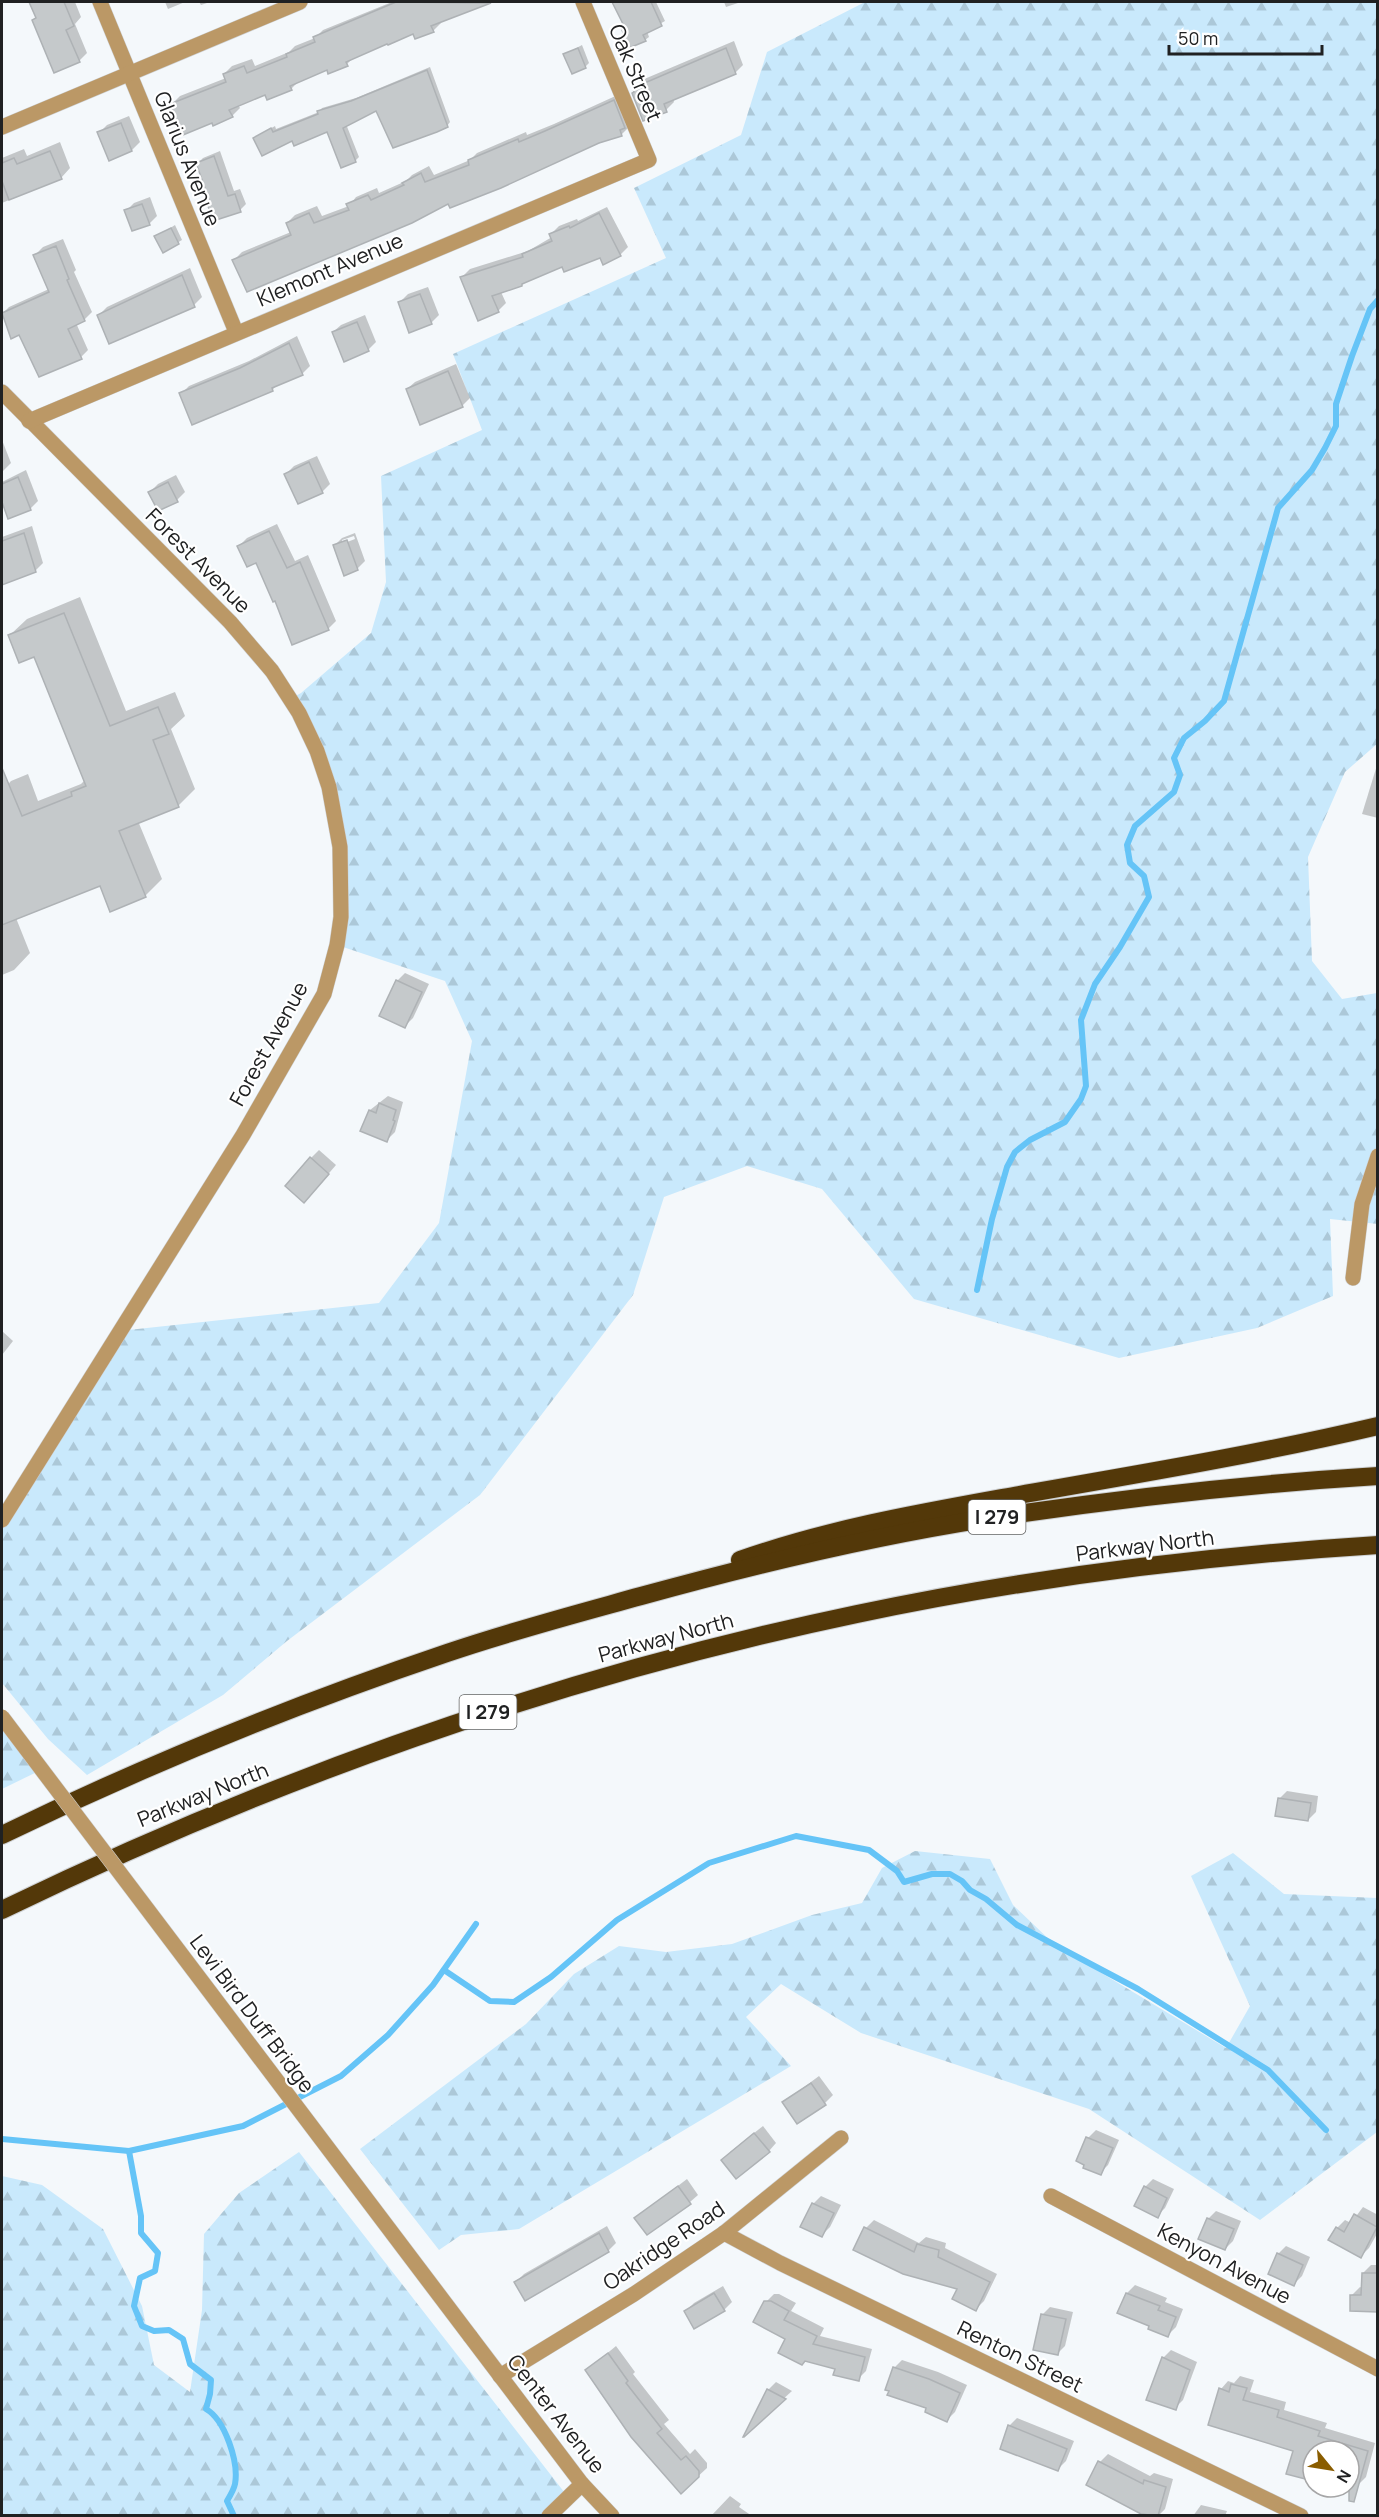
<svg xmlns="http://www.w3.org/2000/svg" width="1379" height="2517" font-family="Manrope,sans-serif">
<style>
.forest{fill:url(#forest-firs)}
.shadow{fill:#0003;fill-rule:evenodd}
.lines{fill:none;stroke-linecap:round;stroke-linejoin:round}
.stream{stroke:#65c4f7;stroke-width:6}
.building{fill:#c5c9cb;stroke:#aeb2b5;stroke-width:1.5}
.minor-casing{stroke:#ced1d4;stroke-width:16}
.tertiary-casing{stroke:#ced1d4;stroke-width:16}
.motorway-casing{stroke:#ced1d4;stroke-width:20}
.minor{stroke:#bb9866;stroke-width:15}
.tertiary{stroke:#bb9866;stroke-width:15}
.motorway{stroke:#533809;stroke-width:18}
.tertiary-bridge-casing{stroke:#ced1d4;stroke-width:16;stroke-linecap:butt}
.tertiary-bridge{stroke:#bb9866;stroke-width:15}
.labels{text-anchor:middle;stroke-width:4.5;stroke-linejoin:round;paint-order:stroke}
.shield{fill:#fff;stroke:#636464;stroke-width:1.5}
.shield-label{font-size:20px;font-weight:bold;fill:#202122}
.street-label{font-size:21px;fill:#202122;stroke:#fff}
</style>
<defs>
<pattern id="forest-firs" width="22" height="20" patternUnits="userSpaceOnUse" patternTransform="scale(1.5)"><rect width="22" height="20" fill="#c9e9fc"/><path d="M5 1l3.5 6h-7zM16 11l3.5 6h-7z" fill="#acc8d8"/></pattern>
</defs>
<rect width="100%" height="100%" fill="#f4f8fb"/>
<g class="forest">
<polygon points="865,2 1377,2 1377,744 1345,772 1308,857 1312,961 1342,999 1377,993 1378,1224 1330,1219 1333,1296 1257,1328 1119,1358 914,1299 822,1189 747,1166 664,1197 633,1295 480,1495 287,1641 223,1695 87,1775 48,1739 2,1683 2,1520 119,1331 379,1303 439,1223 472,1041 445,981 337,945 341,917 329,787 290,699 301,693 371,633 386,582 381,476 482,430 453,354 666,258 634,188 741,135 767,52"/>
<polygon points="2,1717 41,1770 2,1789"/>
<polygon points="915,1851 990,1859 1013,1905 1055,1945 1226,2048 1250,2006 1191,1876 1233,1853 1284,1894 1377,1898 1377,2132 1260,2220 1089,2109 861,2033 781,1984 746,2017 791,2066 519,2229 461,2235 439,2250 360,2149 526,2024 574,1974 619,1946 666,1952 732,1944 812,1915 862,1903 882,1868"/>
<polygon points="299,2152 568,2497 549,2516 2,2516 2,2176 42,2185 103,2229 142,2306 154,2365 190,2392 202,2310 204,2234 239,2193"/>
</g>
<g class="shadow">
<polygon points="68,2 75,2 81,17 75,24 87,53 79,61 55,7"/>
<polygon points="165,2 185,2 168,9"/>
<polygon points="199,2 210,2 201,5"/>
<polygon points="392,2 487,2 440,20 441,23 433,31 414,32 354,57 347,64 327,68 299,81 291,89 266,93 238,105 240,108 232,116 212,121 172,104 180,96 226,78 224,74 232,66 252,59 255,66 289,52 295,46 315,38 323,30"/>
<polygon points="613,2 656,2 665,21 647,31 649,37 645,40 626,27"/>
<polygon points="724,2 741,2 726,7"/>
<polygon points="734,41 743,65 735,73 673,99 674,102 666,110 636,92 634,88 642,80"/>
<polygon points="582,45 589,63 585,67 565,54"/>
<polygon points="430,67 450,122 447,126 377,109 346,124 359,157 355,161 328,130 293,139 254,138 275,126 276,129 319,112 322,108 356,98"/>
<polygon points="622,93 629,127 621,135 449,201 234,260 242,252 291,232 287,223 295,215 317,206 322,216 349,206 356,197 377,188 379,193 406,181 412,175 429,166 434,175 470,160 477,153 526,132 527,135 554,124"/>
<polygon points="129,116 140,142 132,150 110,159 99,133 107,125"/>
<polygon points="60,142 70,168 61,178 2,203 2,158 24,149 27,156"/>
<polygon points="220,151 234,191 240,189 246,204 240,210 211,201 197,164 203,158"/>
<polygon points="150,197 157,216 149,224 126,211 134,203"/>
<polygon points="607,207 628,247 620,255 601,256 563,264 525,281 522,285 501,292 506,303 498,311 462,277 470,269 528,251 552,237 551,234 559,226 577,219 578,221"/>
<polygon points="175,225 182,240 163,251 156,237"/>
<polygon points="63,239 76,270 74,272 92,312 84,320 76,323 88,350 81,357 20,333 11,337 2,314 9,307 49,289 35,255 43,247"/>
<polygon points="190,268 202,297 194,305 99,315 107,307"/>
<polygon points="428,287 439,315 431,323 400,302 408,294"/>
<polygon points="365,315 376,342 368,350 333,332 341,325"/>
<polygon points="297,336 310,366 302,374 278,384 272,390 181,394 189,386 249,361"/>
<polygon points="456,364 470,398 462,406 421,423 407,389 415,382"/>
<polygon points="2,440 11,463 2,472"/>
<polygon points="317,456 330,484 322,492 286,474 294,466"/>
<polygon points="26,470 38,501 30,509 9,517 2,498 2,482"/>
<polygon points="176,475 185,492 177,500 150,492 158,484"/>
<polygon points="277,524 295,561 308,555 336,621 328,629 239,546 247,538"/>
<polygon points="32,526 43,563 35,571 2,583 2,537"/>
<path d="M355 533 365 561 357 569 334 546 342 538ZM354 536 355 539 342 544V540Z"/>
<polygon points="80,597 126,711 175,692 185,716 171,729 195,789 179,805 138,821 162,879 145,896 101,884 16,918 30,953 14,970 2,975 2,791 11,781 28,774 38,801 81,784 85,780 35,655 10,635 27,619"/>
<polygon points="1378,762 1378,818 1362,814"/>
<polygon points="405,973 429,984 413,1018 405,1026 397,981"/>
<polygon points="388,1096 403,1102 395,1132 387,1140 362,1130 370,1110"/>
<polygon points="319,1150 336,1165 312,1193 311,1158"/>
<polygon points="2,1331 13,1341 2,1355"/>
<polygon points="1287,1791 1318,1796 1316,1812 1308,1820 1279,1799"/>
<polygon points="819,2076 833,2095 825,2103 784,2102"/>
<polygon points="763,2126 776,2143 769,2151 730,2152"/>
<polygon points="1096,2130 1119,2140 1108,2165 1100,2173 1088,2138"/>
<polygon points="687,2179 698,2195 690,2202 636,2218"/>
<polygon points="1153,2179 1174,2189 1165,2208 1157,2216 1145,2187"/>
<polygon points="821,2196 841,2205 830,2227 822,2235 802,2226 813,2204"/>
<polygon points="1363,2207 1378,2215 1378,2232 1369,2248 1361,2256 1337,2228 1345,2220 1351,2223"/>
<polygon points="1216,2211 1241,2221 1233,2241 1225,2249 1208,2219"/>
<polygon points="874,2220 919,2243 926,2237 946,2243 945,2248 997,2274 984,2301 976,2309 959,2288 866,2228"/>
<polygon points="607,2226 616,2243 608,2251 516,2282 524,2274"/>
<polygon points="1286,2246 1310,2257 1302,2276 1294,2284 1278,2254"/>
<polygon points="1371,2265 1378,2265 1378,2311 1351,2310 1352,2295 1360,2287 1363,2288 1363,2273"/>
<polygon points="1135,2285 1167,2298 1165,2302 1183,2309 1176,2327 1168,2335 1151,2325 1127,2293"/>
<polygon points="723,2286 732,2302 724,2310 686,2311 694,2303"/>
<polygon points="774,2294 779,2294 796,2303 791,2311 824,2328 820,2336 872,2349 866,2371 858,2379 787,2338 766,2302"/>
<polygon points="1050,2307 1073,2312 1065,2346 1057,2354 1042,2315"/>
<polygon points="616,2346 635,2372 633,2374 669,2420 664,2424 690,2454 695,2449 707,2463 707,2468 681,2492 587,2370"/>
<polygon points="1171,2350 1197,2362 1183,2400 1175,2408 1163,2358"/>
<polygon points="902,2360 938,2372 967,2385 955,2412 947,2420 928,2407 894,2368"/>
<polygon points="1240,2376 1254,2380 1250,2392 1286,2402 1284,2410 1327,2423 1325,2428 1375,2443 1366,2477 1358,2485 1349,2487 1349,2451 1313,2451 1313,2471 1295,2450 1221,2389 1228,2381 1234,2383"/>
<polygon points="776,2382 792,2391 748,2431 768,2390"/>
<polygon points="1017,2418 1074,2441 1066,2461 1058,2469 1002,2449 1009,2426"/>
<polygon points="1108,2454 1150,2476 1154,2473 1173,2479 1165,2509 1158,2516 1141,2512 1100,2462"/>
<polygon points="730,2496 741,2504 739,2507 752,2516 711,2516"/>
<polygon points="1201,2505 1227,2511 1225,2516 1193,2516"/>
</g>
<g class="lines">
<g class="stream">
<polyline points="977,1290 992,1219 1007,1167 1015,1152 1030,1140 1065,1122 1081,1099 1086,1086 1081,1020 1095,984 1120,947 1149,897 1144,876 1130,863 1127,845 1135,826 1174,792 1180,775 1174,758 1184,738 1205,721 1224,701 1278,508 1312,470 1325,448 1336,426 1336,404 1352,356 1370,309 1378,300"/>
<polyline points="444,1970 490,2001 514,2002 551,1977 617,1920 709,1863 796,1836 869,1850 897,1871 904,1882 932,1874 950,1874 962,1881 970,1890 986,1899 1017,1925 1138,1989 1268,2070 1326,2130"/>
<polyline points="2,2139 129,2151 243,2126 341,2076 388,2035 433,1985 476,1924"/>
<path d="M129 2151 141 2216V2233L158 2253 155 2271 140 2278 134 2306 142 2326 154 2331 169 2330 183 2339 190 2364 211 2380 210 2394 206 2409C225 2420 239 2462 235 2484 234 2489 230 2496 227 2501L234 2516"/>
</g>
</g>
<g class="building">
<polygon points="29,2 64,2 74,26 66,30 80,62 54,73 32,20 36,18"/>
<polygon points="396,2 491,3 431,26 434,32 415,39 413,34 388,45 387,44 346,62 348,66 328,74 327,70 290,86 292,90 267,100 265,95 229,110 233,117 213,126 212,123 183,135 170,104 226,82 223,74 244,66 247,73 287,57 286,54 315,42 313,37"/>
<polygon points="612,2 651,2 662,26 643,35 646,41 629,48 622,30 625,28"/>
<polygon points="578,48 586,68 572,74 563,54"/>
<polygon points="726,48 736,74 664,104 667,112 643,121 632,93 634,92 633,88"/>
<polygon points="427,70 448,127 437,132 393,148 376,111 343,128 356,162 341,168 327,132 294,146 292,141 262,156 253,138 271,128 273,132 318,114 317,111 351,101"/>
<polygon points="614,100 625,128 620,130 622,136 599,143 501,188 450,208 448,204 412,223 247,292 232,260 291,235 286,223 309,213 314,223 349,210 346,204 368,195 371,200 404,185 402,183 421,173 425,182 469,165 468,160 518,139 519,142 545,131"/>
<polygon points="121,123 132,151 109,161 97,132"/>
<polygon points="50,151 62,179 9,200 2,181 2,163 14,158 17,164"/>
<polygon points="214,156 228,196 235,194 241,212 213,221 207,203 210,202 196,163"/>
<polygon points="142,204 150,225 132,231 124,210"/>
<polygon points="599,213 621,256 603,265 600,258 564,272 562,267 522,284 522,286 492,296 499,312 478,321 460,277 523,257 522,254 552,241 549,234 569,226 570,228"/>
<polygon points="171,228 179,244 163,253 154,236"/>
<polygon points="56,246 69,279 67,280 85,321 68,329 82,359 39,377 19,335 11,339 2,313 49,292 33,255"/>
<polygon points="182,275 195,307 109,344 97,315"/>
<polygon points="420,294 432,324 409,333 398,302"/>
<polygon points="357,322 369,351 344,362 332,332"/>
<polygon points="289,343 303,375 272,388 273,391 192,425 179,393 240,368"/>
<polygon points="448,371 463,407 420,425 406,389"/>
<polygon points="309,462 323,493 298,504 284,474"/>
<polygon points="18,477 31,510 8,519 2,502 2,484"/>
<polygon points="168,482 178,502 158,511 148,492"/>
<polygon points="269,531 287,568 300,562 329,630 292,645 275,601 273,602 256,563 247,567 237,546"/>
<polygon points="24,533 36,572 2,585 2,541"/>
<polygon points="347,540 358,570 344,576 333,545"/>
<polygon points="64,613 110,726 158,707 169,734 153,740 179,807 119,831 146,897 110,912 100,886 2,925 2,768 22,816 72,796 71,792 86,786 34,657 19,663 8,635"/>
<polygon points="396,980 422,992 405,1028 379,1016"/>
<polygon points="379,1103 396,1110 393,1120 395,1121 387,1142 360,1131 369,1110 376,1113"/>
<polygon points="310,1157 329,1174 304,1203 285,1186"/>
<polygon points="1278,1798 1311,1803 1308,1821 1275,1816"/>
<polygon points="811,2083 826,2105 797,2124 782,2102"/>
<polygon points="754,2133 770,2152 736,2179 721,2160"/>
<polygon points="1086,2137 1113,2148 1101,2175 1083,2168 1084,2165 1076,2161"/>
<polygon points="678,2186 691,2204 647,2235 634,2218"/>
<polygon points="1144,2186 1167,2198 1158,2218 1134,2206"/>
<polygon points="812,2203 834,2213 822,2237 800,2227"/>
<polygon points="1354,2214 1377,2227 1361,2258 1328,2240 1336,2227 1344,2232"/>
<polygon points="1207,2218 1234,2229 1225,2250 1198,2239"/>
<polygon points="864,2227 914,2252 917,2244 939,2250 938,2257 990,2282 976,2311 952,2299 957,2289 903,2274 853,2250"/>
<polygon points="599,2233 609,2252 525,2301 514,2282"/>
<polygon points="1277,2253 1303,2265 1294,2286 1268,2274"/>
<polygon points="1362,2273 1377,2273 1377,2312 1350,2311 1350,2295 1361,2295"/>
<polygon points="714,2293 725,2311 694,2329 684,2311"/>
<polygon points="1126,2293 1160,2306 1158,2310 1176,2317 1168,2337 1148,2329 1149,2326 1117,2313"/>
<polygon points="764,2301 771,2301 789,2311 784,2320 817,2336 813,2344 865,2357 859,2381 833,2375 835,2369 805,2361 802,2365 778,2353 785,2339 753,2322"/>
<polygon points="1041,2314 1066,2319 1058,2355 1033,2350"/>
<polygon points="608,2353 628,2381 626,2383 662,2429 657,2433 681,2460 686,2456 699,2471 699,2477 681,2494 631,2437 585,2370"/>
<polygon points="1162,2357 1190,2370 1176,2410 1146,2400"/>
<polygon points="893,2367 929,2379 960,2393 947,2422 925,2412 926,2408 887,2395 889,2391 885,2390"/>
<polygon points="1231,2384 1247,2388 1243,2400 1279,2410 1277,2417 1320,2431 1318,2436 1368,2451 1354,2502 1349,2501 1349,2451 1313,2451 1313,2481 1286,2474 1293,2451 1208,2425 1219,2388 1229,2392"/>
<polygon points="767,2389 786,2399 744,2437 743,2437"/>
<polygon points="1008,2425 1067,2449 1058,2471 1000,2449"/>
<polygon points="1098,2461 1143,2484 1144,2480 1166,2487 1158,2516 1141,2514 1086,2485"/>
</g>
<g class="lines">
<defs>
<g id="minor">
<polyline points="100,2 236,332"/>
<polyline points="2,127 300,2"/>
<polyline points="2,392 230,622 272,671 299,713 317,751 329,787 340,847 341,917 337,945 324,994 243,1135 2,1520"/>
<polyline points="29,421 649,160 583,2"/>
<polyline points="1353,1278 1362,1204 1378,1156"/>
<polyline points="1051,2196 1378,2369"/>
<polyline points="724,2233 780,2263 1301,2516"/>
<polyline points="500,2376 634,2294 724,2233 841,2138"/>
<polyline points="549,2516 582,2484"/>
</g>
<polyline id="tertiary" points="470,2336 582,2484 612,2516"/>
<g id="motorway">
<path d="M740 1560C831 1528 925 1512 1019 1495 1139 1474 1259 1454 1378 1426"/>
<path d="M2 1835C146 1765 296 1704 447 1653 511 1631 576 1614 641 1596 753 1565 869 1537 984 1519 1115 1499 1246 1484 1378 1476"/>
<path d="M2 1910C274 1778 561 1676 857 1614 1027 1578 1204 1556 1378 1545"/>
</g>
</defs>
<use href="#minor" class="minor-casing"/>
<use href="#tertiary" class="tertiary-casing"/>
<use href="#motorway" class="motorway-casing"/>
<use href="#minor" class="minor"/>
<use href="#tertiary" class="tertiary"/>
<use href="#motorway" class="motorway"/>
<defs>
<polyline id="tertiary-bridge" points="2,1717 470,2336"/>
</defs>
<use href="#tertiary-bridge" class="tertiary-bridge-casing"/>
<use href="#tertiary-bridge" class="tertiary-bridge"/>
</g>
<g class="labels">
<g class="shield">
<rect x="968.5" y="1500" width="57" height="34" rx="4.5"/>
<rect x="459.5" y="1695" width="57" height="34" rx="4.5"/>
</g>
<g class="shield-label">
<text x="997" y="1524">I 279</text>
<text x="488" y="1719">I 279</text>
</g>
<g class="street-label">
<text transform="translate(635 73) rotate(67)" y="7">Oak Street</text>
<text transform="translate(187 159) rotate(68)" y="7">Glarius Avenue</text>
<text transform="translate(330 270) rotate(-23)" y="7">Klemont Avenue</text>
<text transform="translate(198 561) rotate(45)" y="7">Forest Avenue</text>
<text transform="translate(269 1044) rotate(-61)" y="7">Forest Avenue</text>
<text transform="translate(1145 1546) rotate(-7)" y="7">Parkway North</text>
<text transform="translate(666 1638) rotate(-15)" y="7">Parkway North</text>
<text transform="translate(203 1795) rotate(-22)" y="7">Parkway North</text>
<text transform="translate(252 2014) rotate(53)" y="7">Levi Bird Duff Bridge</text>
<text transform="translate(664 2246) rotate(-34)" y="7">Oakridge Road</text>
<text transform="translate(1224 2264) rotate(28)" y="7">Kenyon Avenue</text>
<text transform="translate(1020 2357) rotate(26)" y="7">Renton Street</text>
<text transform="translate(556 2414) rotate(52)" y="7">Center Avenue</text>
</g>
</g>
<rect width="1379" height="2517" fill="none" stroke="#202122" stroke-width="6"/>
<g transform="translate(1331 2469) rotate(120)"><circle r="28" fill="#ffffff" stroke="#a6a6a7" stroke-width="1.5"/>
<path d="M0-4.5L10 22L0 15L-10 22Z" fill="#8a5d00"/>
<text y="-9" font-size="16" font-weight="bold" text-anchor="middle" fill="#202122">N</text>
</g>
<path d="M1169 45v9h153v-9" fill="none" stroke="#202122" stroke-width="3"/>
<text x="1178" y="45" font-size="18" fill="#202122" stroke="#ffffff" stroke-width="4.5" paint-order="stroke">50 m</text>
</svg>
